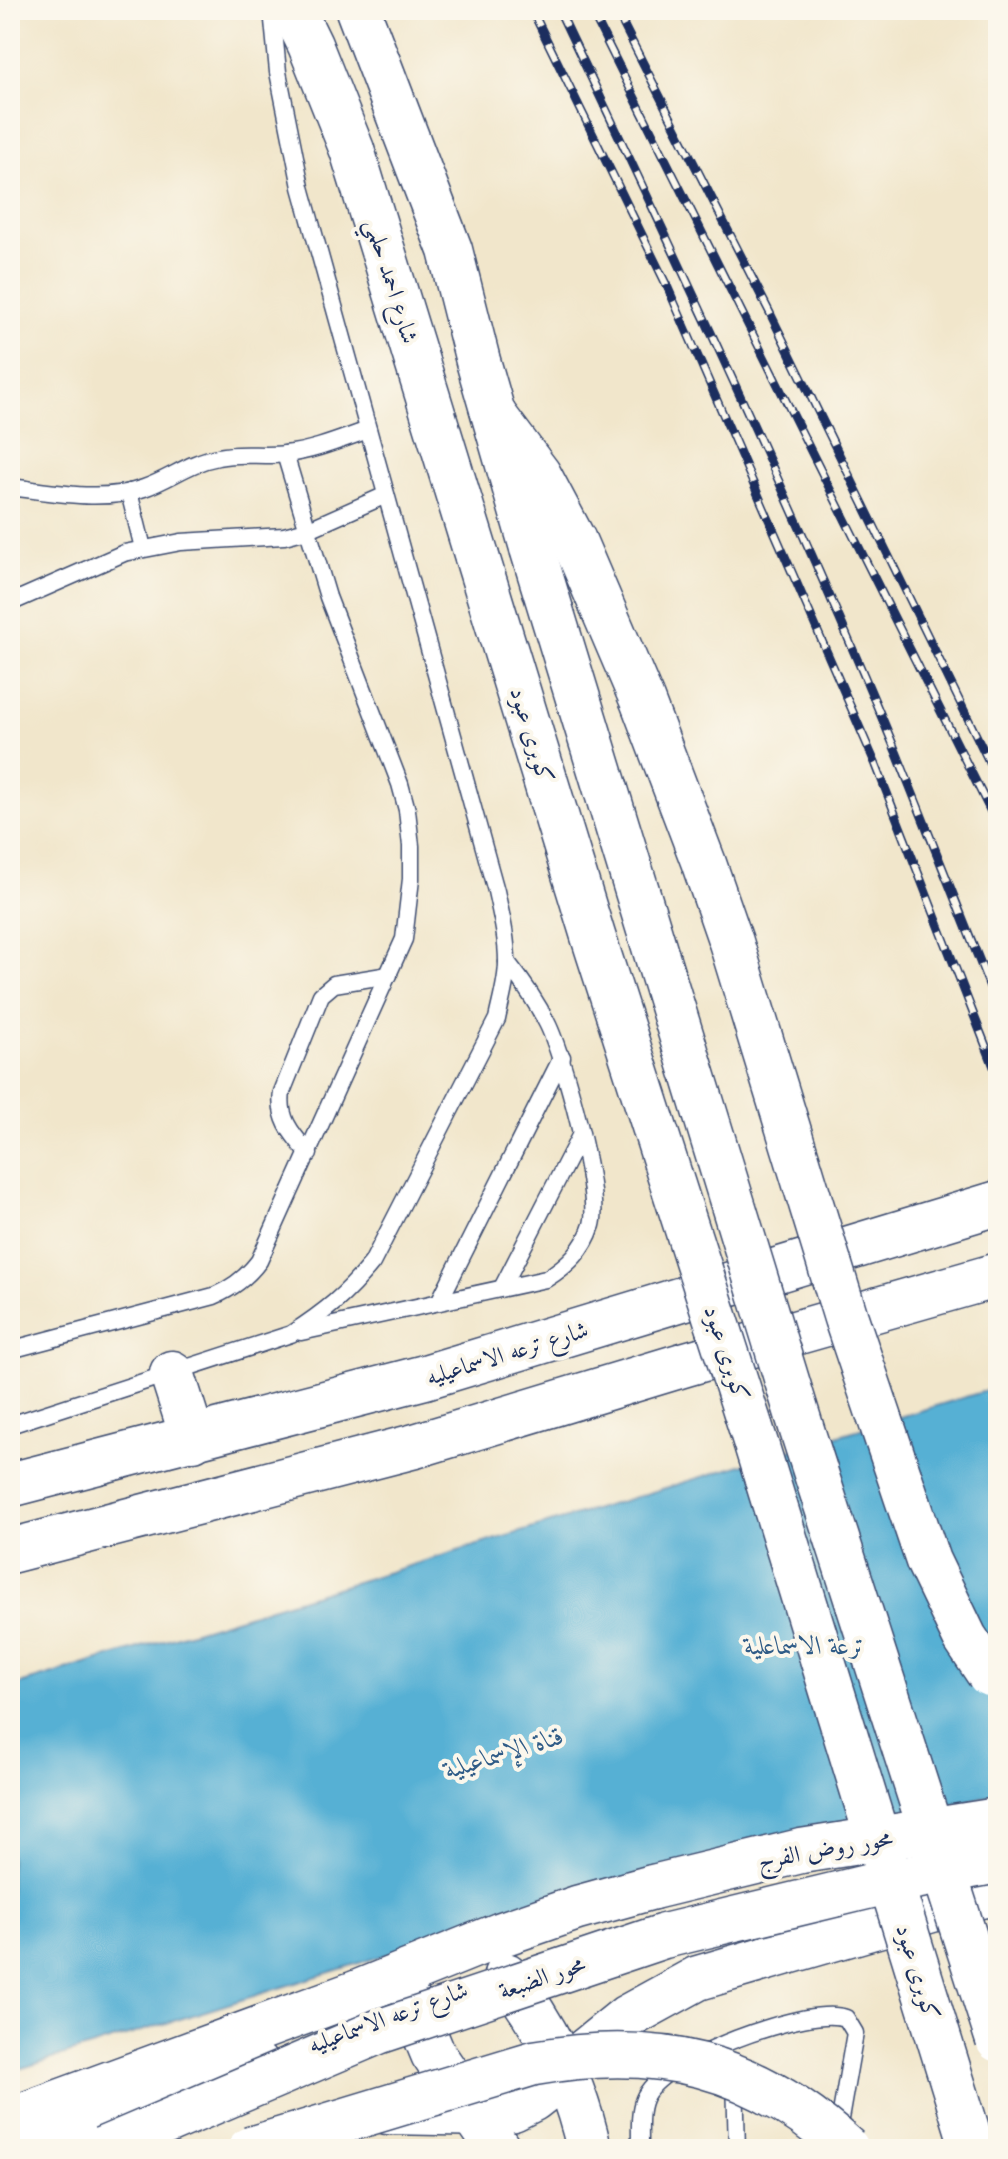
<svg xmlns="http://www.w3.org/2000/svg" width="1008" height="2159" font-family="'Old Standard TT',Amiri,serif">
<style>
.water{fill:#56b0d4;stroke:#387099;stroke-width:2}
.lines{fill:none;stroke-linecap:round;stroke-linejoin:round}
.lane-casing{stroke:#3b4a6e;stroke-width:19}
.secondary-casing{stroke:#3b4a6e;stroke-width:47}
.primary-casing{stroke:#3b4a6e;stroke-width:47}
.highway-casing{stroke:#3b4a6e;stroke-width:47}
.lane{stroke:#fff;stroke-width:16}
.secondary{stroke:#fff;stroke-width:44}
.primary{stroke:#fff;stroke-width:44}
.highway{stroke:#fff;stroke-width:44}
.rail-casing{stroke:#1b2f5e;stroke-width:9}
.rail{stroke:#fbf7ec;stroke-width:6;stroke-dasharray:18;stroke-linecap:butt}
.primary-bridge-casing{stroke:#3b4a6e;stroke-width:47;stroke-linecap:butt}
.highway-bridge-casing{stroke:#3b4a6e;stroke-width:47;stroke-linecap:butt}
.primary-bridge{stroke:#fff;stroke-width:44}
.highway-bridge{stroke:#fff;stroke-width:44}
.labels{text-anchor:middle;stroke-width:8;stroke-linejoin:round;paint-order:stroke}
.street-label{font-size:24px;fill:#1b2f5e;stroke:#fbf7ec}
.water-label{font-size:26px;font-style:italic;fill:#305c87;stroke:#fbf7ec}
</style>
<rect width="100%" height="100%" fill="#fbf7ec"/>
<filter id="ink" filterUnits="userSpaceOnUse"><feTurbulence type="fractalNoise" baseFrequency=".0125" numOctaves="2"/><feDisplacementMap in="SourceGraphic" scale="16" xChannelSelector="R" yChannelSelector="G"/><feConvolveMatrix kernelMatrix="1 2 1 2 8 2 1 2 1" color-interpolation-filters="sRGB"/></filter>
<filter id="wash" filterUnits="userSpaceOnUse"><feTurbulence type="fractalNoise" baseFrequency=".006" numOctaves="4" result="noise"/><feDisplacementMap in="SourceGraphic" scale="32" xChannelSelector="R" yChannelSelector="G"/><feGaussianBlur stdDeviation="1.8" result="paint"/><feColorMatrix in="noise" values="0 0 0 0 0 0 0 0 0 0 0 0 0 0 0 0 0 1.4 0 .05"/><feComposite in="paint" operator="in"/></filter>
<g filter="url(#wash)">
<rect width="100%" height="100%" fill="#f1e6cb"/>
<polygon class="water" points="998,1387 998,1794 568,1898 10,2072 10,1687"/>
</g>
<g filter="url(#ink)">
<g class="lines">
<defs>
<g id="lane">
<path d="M10 487C54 492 102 503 144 488 170 479 190 462 218 457 240 452 263 457 285 454 314 451 342 439 368 430"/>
<polyline points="129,492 143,548"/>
<polyline points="10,603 124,553 181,542 284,536 307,530 386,495"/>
<path d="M309 1154C292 1134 278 1119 282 1092L321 995 334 984 389 975"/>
<polyline points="502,1288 580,1136"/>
<polyline points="439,1302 562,1057"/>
<path d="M301 1332 546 1279C568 1265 584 1250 592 1225 601 1194 563 1054 547 1023 536 1001 522 981 507 962"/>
<path d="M10 1350 214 1296C233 1288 247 1277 259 1261L404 939 411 879V846L407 810 400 784 328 597 285 454"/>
<path d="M10 1425 291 1334C325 1312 346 1295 372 1263L497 1019C501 1000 507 981 507 962 507 938 501 914 496 891L301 187 278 72 272 10"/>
<path d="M698 2056C728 2040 814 2007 846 2018L855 2033 837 2136"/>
<polyline points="735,2079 737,2149"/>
<path d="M640 2149C640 2107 636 2093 674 2069"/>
</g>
<g id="secondary">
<path d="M506 1975C547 2027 575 2084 589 2149"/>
<polyline points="414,2008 433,2054 498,2149"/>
</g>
<g id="primary">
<polyline points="293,10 310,45 352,150 477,557"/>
<polyline points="358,10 450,250 478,361 532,548"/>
<polyline points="172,1373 193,1439"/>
<polyline points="10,1485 425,1377 998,1203"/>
<polyline points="10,1551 415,1446 686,1364 998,1275"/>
<polyline points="387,2112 491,2114 513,2109 533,2099 551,2085 564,2068 627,2017 698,1978 980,1896 998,1893"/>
<polyline points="16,2149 256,2064"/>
</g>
<g id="highway">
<polyline points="494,415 539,475 574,541"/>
<polyline points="10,2120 356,1993 502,1934 577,1908 653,1887"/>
</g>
</defs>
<use href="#lane" class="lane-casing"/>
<use href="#secondary" class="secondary-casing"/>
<use href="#primary" class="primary-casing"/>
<use href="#highway" class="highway-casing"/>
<use href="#lane" class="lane"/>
<use href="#secondary" class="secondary"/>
<use href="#primary" class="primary"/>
<use href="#highway" class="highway"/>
<defs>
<g id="rail">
<polyline points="532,10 668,288 876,765 998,1077"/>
<path d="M559 10C676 256 793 503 897 754 931 838 964 923 998 1007"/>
<polyline points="591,10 998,826"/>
<polyline points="616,10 770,313 998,780"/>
</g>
</defs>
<use href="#rail" class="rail-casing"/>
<use href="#rail" class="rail"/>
<defs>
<g id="primary-bridge">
<polyline points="532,548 802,1430 998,2040"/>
<polyline points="477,557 593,936 756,1444 973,2149"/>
</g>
<g id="highway-bridge">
<polyline points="574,541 642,700 703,861 731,942 846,1318 928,1561 965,1638 989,1674"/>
<polyline points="653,1887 801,1851 998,1820"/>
<polyline points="103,2149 378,2032 664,1936 879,1884 998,1861"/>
<path d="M250 2149 534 2063C658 2041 753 2063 847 2149"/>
</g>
</defs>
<use href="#primary-bridge" class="primary-bridge-casing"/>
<use href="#highway-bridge" class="highway-bridge-casing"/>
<use href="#primary-bridge" class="primary-bridge"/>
<use href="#highway-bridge" class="highway-bridge"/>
</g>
</g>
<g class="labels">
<g class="street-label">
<text transform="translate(392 281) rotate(73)" y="8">شارع احمد حلمي</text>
<text transform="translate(532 735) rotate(73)" y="8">كوبرى عبود</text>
<text transform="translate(507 1353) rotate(-17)" y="8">شارع ترعه الاسماعيليه</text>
<text transform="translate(727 1353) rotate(72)" y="8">كوبرى عبود</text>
<text transform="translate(825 1849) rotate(-10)" y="8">محور روض الفرج</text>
<text transform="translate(918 1972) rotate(73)" y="8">كوبرى عبود</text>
<text transform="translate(542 1977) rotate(-19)" y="8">محور الضبعة</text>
<text transform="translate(388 2017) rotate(-20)" y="8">شارع ترعه الاسماعيليه</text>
</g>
<g class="water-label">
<text x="805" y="1654">ترعة الاسماعلية</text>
<text transform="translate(504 1752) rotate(-17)" y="9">قناة الإسماعيلية</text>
</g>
</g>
<rect width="1008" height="2159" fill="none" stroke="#fbf7ec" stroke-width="40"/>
</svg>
